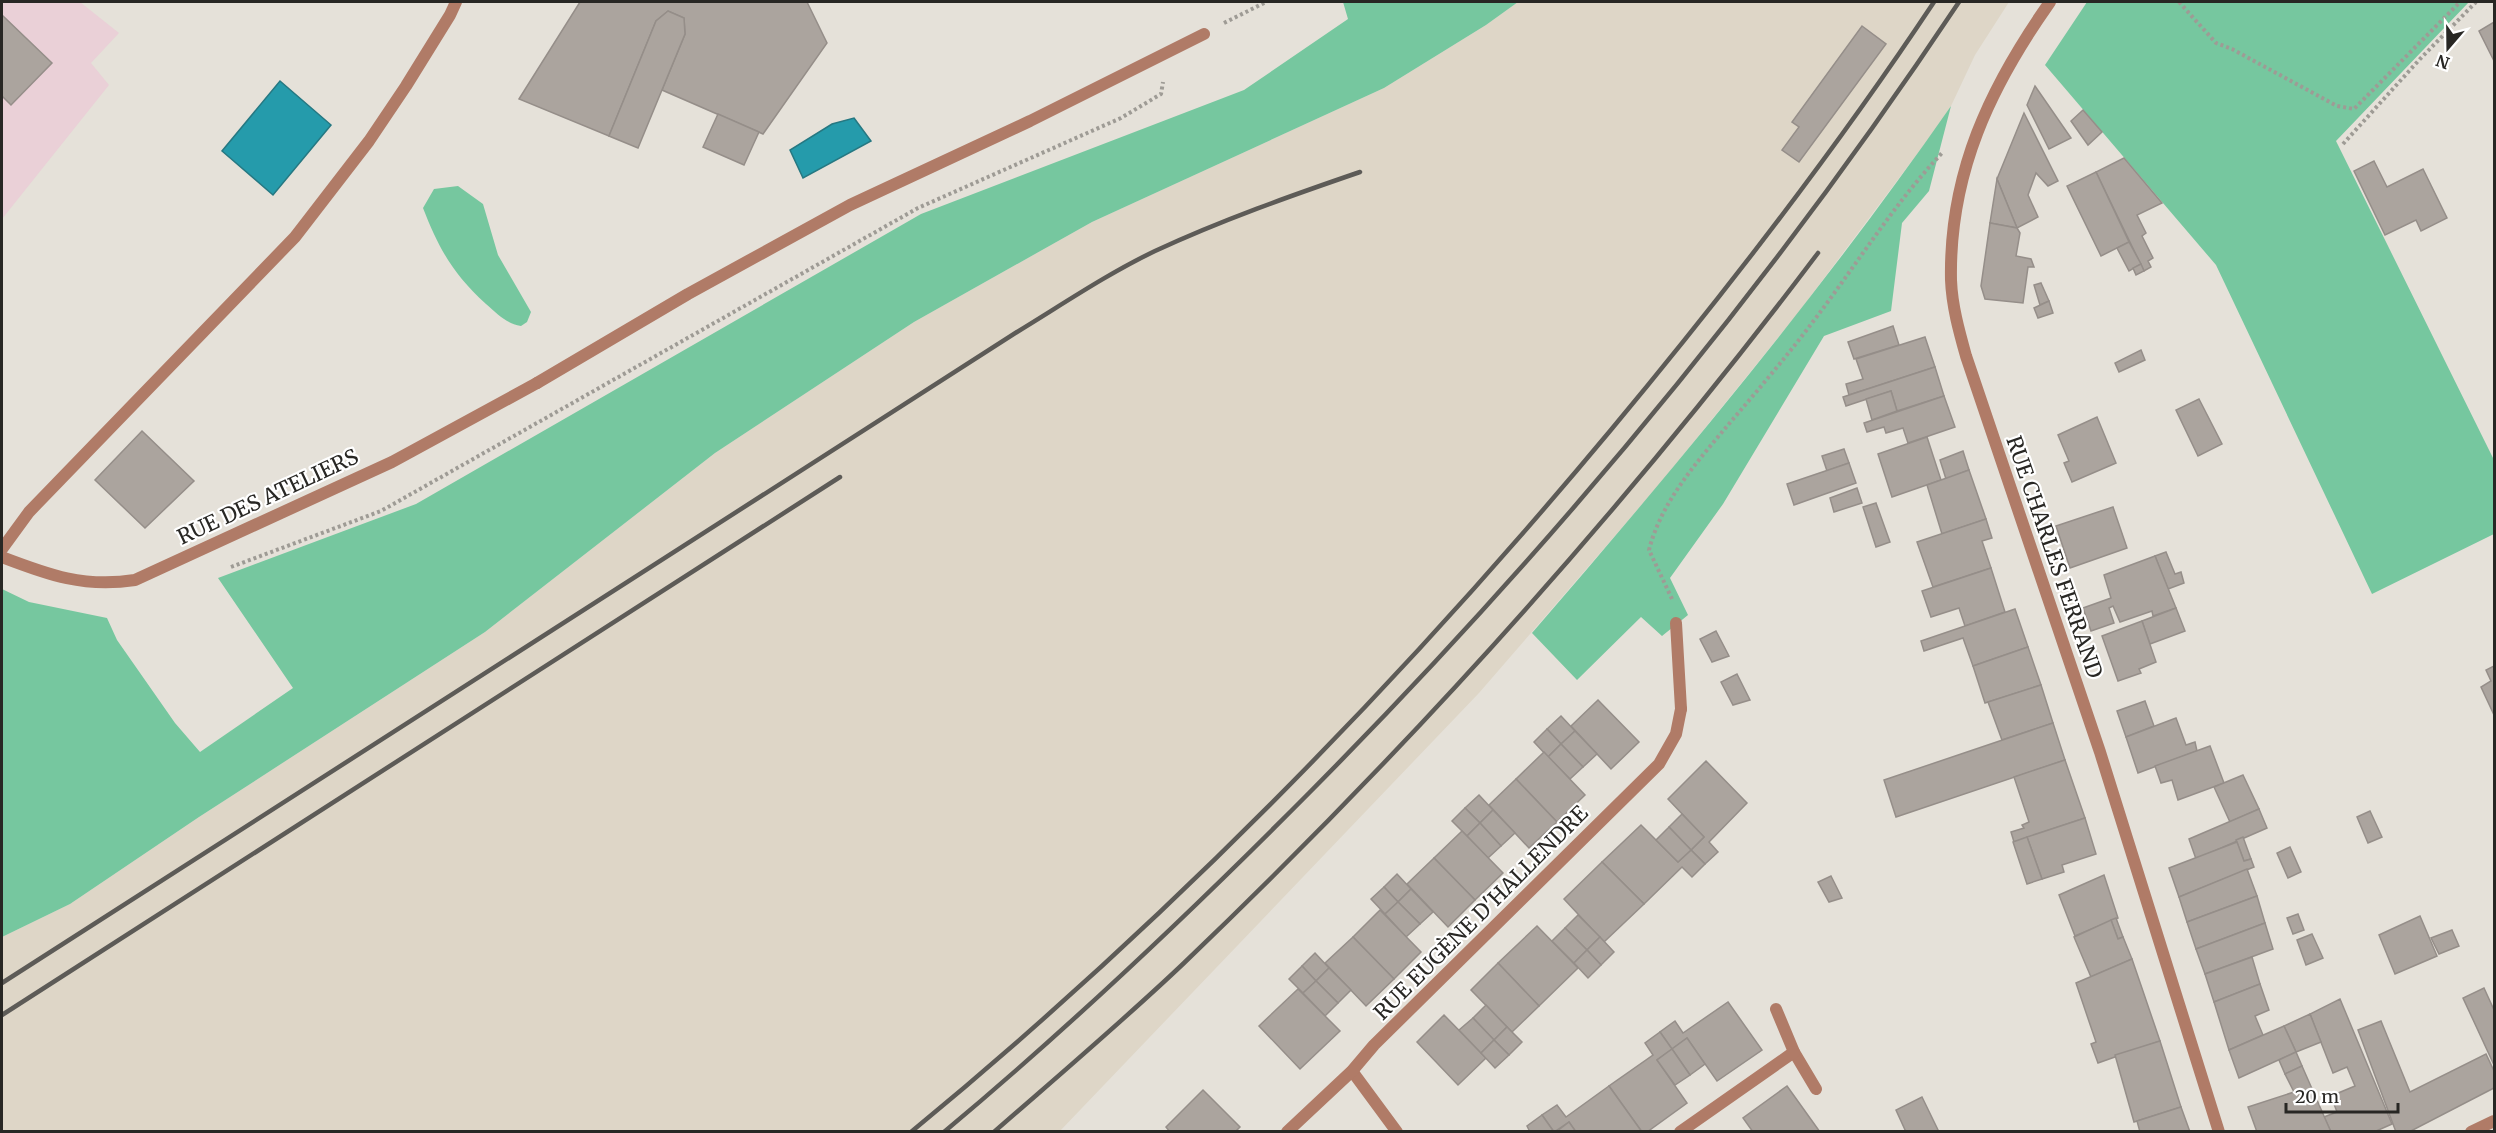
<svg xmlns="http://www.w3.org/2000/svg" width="2496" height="1133" font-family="Merriweather,serif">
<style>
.commercial{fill:#ead0d7}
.built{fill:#ded6c7}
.green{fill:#76c79f}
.water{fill:#259bab;stroke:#267882;stroke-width:1.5}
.building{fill:#aba49e;stroke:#958e89;stroke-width:1.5}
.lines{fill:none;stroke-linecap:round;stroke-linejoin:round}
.path{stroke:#9e9b95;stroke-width:4;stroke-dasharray:3 3;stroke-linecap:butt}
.service{stroke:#b07b67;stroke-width:12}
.minor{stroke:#b07b67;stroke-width:12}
.tertiary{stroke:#b07b67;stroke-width:12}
.rail{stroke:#5d5b57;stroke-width:4.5}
.labels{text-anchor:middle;stroke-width:4.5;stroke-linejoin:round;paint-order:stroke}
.street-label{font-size:21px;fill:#282724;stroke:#fff}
</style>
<rect width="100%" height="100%" fill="#e5e1d9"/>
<polygon class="commercial" points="2,2 80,2 119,33 91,63 109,85 2,219"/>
<polygon class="built" points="1518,2 2009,2 1975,55 1951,106 1932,134 1798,313 1658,486 1479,693 1060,1131 2,1132 2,937 70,904 199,817 485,632 715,453 914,322 1092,222 1384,88 1486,25"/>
<g class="green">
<polygon points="1343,2 1518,2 1486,25 1384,88 1092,222 914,322 715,453 485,632 199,817 70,904 2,937 2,589 29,602 107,618 117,640 175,723 200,752 293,688 218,578 416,504 921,214 1244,90 1348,19"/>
<polygon points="2087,2 2469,2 2336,141 2494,460 2494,534 2372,594 2216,265 2045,65"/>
<path d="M1951 106 1929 191 1902 223 1891 311 1824 336 1723 504 1670 578 1688 615 1662 636 1641 617 1577 680 1532 633C1679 463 1823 290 1951 106Z"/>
<path d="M458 186 483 204 498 255 531 312 527 322 521 326C505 323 498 314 486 304 453 274 439 249 423 208L434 189Z"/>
</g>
<g class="water">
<polygon points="280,81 331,125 273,195 222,151"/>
<polygon points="854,118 871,141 803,178 790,150 832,124"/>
</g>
<g class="building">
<polygon points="580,2 807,2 827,43 763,134 662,90 685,34 684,18 668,11 656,21 609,136 519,99"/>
<polygon points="668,11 684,18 685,34 638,148 609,136 656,21"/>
<polygon points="2,15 52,63 11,105 2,96"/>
<polygon points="2494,22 2494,61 2479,31"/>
<polygon points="1862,26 1886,44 1799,162 1782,150 1799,127 1792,122"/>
<polygon points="2035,86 2071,138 2049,149 2027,105"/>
<polygon points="2083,110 2102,132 2088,145 2071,121"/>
<polygon points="2024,113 2058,181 2048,186 2036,173 2028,195 2038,217 2017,228 1997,179"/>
<polygon points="718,114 759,132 744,165 703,147"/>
<polygon points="2124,158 2162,203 2137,215 2146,233 2142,236 2153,258 2148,261 2151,267 2144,271 2096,172"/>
<polygon points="2374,161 2387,187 2423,169 2447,218 2421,231 2416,220 2385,235 2354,171"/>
<polygon points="2096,172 2129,242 2101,256 2067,186"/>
<polygon points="1997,179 2017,228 1990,223"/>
<polygon points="1990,223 2017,228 2020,233 2016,256 2031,259 2034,267 2028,267 2023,303 1985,299 1981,286"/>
<polygon points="2129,242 2141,264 2129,271 2117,248"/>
<polygon points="2141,264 2144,271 2136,275 2133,268"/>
<polygon points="2041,283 2049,301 2040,305 2034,285"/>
<polygon points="2049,301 2053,313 2038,318 2034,308"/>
<polygon points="1893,326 1899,345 1854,359 1848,342"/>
<polygon points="1925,337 1935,367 1849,395 1846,384 1863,379 1856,359"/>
<polygon points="2141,350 2145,360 2119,372 2115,363"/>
<polygon points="1935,367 1944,396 1897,411 1891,391 1846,406 1843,397"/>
<polygon points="1891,391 1897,411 1872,420 1866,399"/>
<polygon points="1944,396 1955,427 1908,443 1903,428 1886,433 1884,427 1867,432 1864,423"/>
<polygon points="2199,399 2222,444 2198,456 2176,410"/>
<polygon points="2097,417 2116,463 2072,482 2064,463 2069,461 2058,435"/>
<polygon points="142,431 194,481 145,528 95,480"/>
<polygon points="1927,437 1941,480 1892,497 1878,454"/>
<polygon points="1844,449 1849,463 1827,471 1822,456"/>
<polygon points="1963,451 1969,470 1946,479 1940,460"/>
<polygon points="1849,463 1856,483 1794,505 1787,484"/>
<polygon points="1969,470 1986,519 1942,534 1927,485"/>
<polygon points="1857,488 1862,503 1834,512 1830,498"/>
<polygon points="1876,503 1890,542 1876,547 1863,507"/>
<polygon points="2113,507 2127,548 2070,568 2056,526"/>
<polygon points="1986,519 1992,538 1982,541 1991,568 1933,587 1917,542"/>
<polygon points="2166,552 2175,574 2181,572 2184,583 2168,589 2155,556"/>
<polygon points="2155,556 2176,608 2153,616 2152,611 2120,622 2113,606 2109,608 2114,623 2091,631 2083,608 2111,598 2104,575"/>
<polygon points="1991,568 2005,612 1965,626 1959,608 1931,617 1922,591"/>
<polygon points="2176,608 2185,631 2150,644 2142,621"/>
<polygon points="2015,609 2028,647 1973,666 1963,638 1924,651 1921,641"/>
<polygon points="2142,621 2156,662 2139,669 2141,673 2118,681 2102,636"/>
<polygon points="1716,631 1729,656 1712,662 1700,639"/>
<polygon points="2028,647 2041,685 1985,703 1973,666"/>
<polygon points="2494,666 2494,715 2481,687 2491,681 2486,670"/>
<polygon points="1737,674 1750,700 1733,705 1721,682"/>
<polygon points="2041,685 2053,723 2002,740 1988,702"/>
<polygon points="1598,700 1639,742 1611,769 1571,726"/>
<polygon points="2145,701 2154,726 2126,737 2117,711"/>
<polygon points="1561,716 1575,731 1561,744 1547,729"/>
<polygon points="2176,718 2186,745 2195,742 2197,751 2138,773 2126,737"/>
<polygon points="2053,723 2065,760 1896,817 1884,780"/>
<polygon points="1547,729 1561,744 1548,757 1534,742"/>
<polygon points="1575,731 1597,754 1583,767 1561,744"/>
<polygon points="1561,744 1583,767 1570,779 1548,757"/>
<polygon points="2210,746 2224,783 2178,800 2172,780 2161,783 2155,766"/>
<polygon points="1544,752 1585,795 1557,822 1516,779"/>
<polygon points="2065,760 2085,818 2014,842 2011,832 2024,828 2022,825 2029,822 2014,777"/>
<polygon points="1706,761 1747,803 1709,842 1718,852 1705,864 1691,850 1704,837 1668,799"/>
<polygon points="2243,775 2259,809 2230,822 2214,787"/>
<polygon points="1516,779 1557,822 1529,848 1489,805"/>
<polygon points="1479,795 1493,810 1480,823 1465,808"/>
<polygon points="1465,808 1480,823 1467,836 1452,821"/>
<polygon points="2259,809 2267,828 2196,859 2189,839"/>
<polygon points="1493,810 1515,833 1501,846 1480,823"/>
<polygon points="2370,811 2382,837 2368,843 2357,817"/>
<polygon points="1682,814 1704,837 1691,850 1669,827"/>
<polygon points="2085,818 2096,854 2062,865 2064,872 2042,879 2027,837"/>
<polygon points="1480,823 1501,846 1488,858 1467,836"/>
<polygon points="1641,825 1678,862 1691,850 1705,864 1692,877 1682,867 1644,904 1602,862"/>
<polygon points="1669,827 1691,850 1678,862 1656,840"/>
<polygon points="1462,831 1503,873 1475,900 1434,858"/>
<polygon points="2027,837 2042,879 2027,884 2013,842"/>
<polygon points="2243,837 2251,859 2244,861 2236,840"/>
<polygon points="2237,842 2244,861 2251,859 2254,867 2179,897 2169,868"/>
<polygon points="2290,847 2301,872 2288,878 2277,853"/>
<polygon points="1434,858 1475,900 1448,927 1407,884"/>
<polygon points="1602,862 1644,904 1604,942 1564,899"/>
<polygon points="2247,869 2257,896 2187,922 2179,897"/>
<polygon points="1397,874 1411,889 1398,902 1384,887"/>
<polygon points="2104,875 2118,918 2075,936 2059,895"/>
<polygon points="1831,876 1842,898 1829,902 1818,882"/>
<polygon points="1384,887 1398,902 1385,914 1371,899"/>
<polygon points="1411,889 1433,912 1420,924 1398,902"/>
<polygon points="2257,896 2265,923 2196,949 2187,922"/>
<polygon points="1398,902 1420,924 1406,937 1385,914"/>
<polygon points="1380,910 1421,952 1394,979 1353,937"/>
<polygon points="2298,914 2304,930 2293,934 2287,918"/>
<polygon points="1578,915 1600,937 1587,950 1565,928"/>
<polygon points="2420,916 2437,956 2395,974 2379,935"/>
<polygon points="2116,918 2123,937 2118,939 2111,920"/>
<polygon points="2111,920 2118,939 2123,937 2132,959 2091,977 2074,937"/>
<polygon points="2265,923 2273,949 2205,974 2196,949"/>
<polygon points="1537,926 1578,968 1539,1006 1498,963"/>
<polygon points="1565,928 1587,950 1574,963 1552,941"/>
<polygon points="2452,930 2459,946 2439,954 2431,938"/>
<polygon points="2312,934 2323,958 2306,965 2297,940"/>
<polygon points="1353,937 1394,979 1366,1006 1325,963"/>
<polygon points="1600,937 1614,952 1601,965 1587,950"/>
<polygon points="1587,950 1601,965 1588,978 1574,963"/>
<polygon points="1315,953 1329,968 1316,981 1302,966"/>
<polygon points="2252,957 2260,984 2214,1002 2205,974"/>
<polygon points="2132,959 2160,1041 2098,1063 2091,1044 2096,1042 2076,983"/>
<polygon points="1498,963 1539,1006 1512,1032 1471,990"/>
<polygon points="1302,966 1316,981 1303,993 1289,979"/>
<polygon points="1329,968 1351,990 1338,1003 1316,981"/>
<polygon points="1316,981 1338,1003 1325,1016 1303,993"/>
<polygon points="2260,984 2269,1010 2255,1016 2263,1035 2229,1050 2214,1002"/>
<polygon points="2484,988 2494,1010 2494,1065 2463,998"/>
<polygon points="1298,989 1340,1031 1300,1069 1259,1026"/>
<polygon points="2340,999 2392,1124 2374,1132 2331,1132 2324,1117 2337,1112 2331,1096 2355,1086 2347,1067 2333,1073 2310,1014"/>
<polygon points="1728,1002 1762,1050 1717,1081 1687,1038 1672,1049 1660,1032 1675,1021 1683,1033"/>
<polygon points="1486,1005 1507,1027 1494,1040 1473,1018"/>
<polygon points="2310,1014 2321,1042 2296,1052 2284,1026"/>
<polygon points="1444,1015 1486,1058 1458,1085 1417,1042"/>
<polygon points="1473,1018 1494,1040 1481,1053 1459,1030"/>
<polygon points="2381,1021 2410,1092 2486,1054 2494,1071 2494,1088 2409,1132 2396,1132 2358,1030"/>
<polygon points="2284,1026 2296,1052 2239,1078 2229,1050"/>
<polygon points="1507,1027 1522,1042 1509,1055 1494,1040"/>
<polygon points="1660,1032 1672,1049 1657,1060 1687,1103 1647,1132 1642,1132 1609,1086 1653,1055 1645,1043"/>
<polygon points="1687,1038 1705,1064 1690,1075 1672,1049"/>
<polygon points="1494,1040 1509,1055 1495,1068 1481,1053"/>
<polygon points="2160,1041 2181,1107 2134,1122 2115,1055"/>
<polygon points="1672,1049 1690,1075 1675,1085 1657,1060"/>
<polygon points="2296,1052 2302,1066 2285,1074 2279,1060"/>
<polygon points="2302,1066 2331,1132 2257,1132 2248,1107 2294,1092 2285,1074"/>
<polygon points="1609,1086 1642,1132 1576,1132 1569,1122 1554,1132 1542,1115 1557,1105 1566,1117"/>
<polygon points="1787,1086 1820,1132 1753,1132 1743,1118"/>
<polygon points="1203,1090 1240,1127 1235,1132 1170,1132 1166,1127"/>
<polygon points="1922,1097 1939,1132 1906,1132 1896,1110"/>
<polygon points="2181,1107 2190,1132 2140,1132 2137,1121"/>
<polygon points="1542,1115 1554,1132 1530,1132 1527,1126"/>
<polygon points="1569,1122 1576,1132 1556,1132"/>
</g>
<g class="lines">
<g class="path">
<polyline points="2179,2 2216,43 2232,49 2337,106 2354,109 2460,2"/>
<polyline points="1224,23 1266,2"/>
<polyline points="2343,144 2420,59 2476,2"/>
<polyline points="231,567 381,511 918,208 1121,118 1161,94 1163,82"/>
<path d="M1672 599 1649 550C1661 502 1697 462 1728 425 1758 390 1788 355 1815 319 1857 264 1894 204 1942 153"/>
</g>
<g class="service">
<polyline points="537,383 688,294 850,205 1030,121 1204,34"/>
<polyline points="2,549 29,512 295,237 369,141 406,86 450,15 456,2"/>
<polyline points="1676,623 1681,709"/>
<polyline points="1776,1009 1794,1052 1816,1089"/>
</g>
<g class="minor">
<path d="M2 557C49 575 84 588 135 580L392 462 537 383"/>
<polyline points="1352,1071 1397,1132"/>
<polyline points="1287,1132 1352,1071 1374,1045 1659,764 1676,734 1681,709"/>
<polyline points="1680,1132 1794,1052"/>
</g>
<g class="tertiary">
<path d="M2050 2C1990 87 1949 173 1951 280 1952 306 1959 331 1966 356L2100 752 2219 1132"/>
<polyline points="2471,1132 2494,1121"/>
</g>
<g class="rail">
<path d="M2 983 1017 332C1063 304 1107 274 1155 251 1222 220 1290 196 1360 172"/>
<polyline points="2,1015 840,477"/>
<path d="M911 1132C1166 922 1399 684 1610 431 1725 293 1835 151 1934 2"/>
<path d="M944 1132C1071 1026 1192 911 1309 793 1549 551 1770 286 1959 2"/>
<path d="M994 1132C1058 1076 1123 1021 1184 963 1414 743 1627 506 1818 253"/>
</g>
</g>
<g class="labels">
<g class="street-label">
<text transform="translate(268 497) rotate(-25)" y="7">RUE DES ATELIERS</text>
<text transform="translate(2054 557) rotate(71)" y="7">RUE CHARLES FERRAND</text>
<text transform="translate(1481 913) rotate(-45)" y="7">RUE EUGÈNE D'HALLENDRE</text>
</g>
</g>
<rect width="2496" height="1133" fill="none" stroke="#282724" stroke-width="6"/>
<g transform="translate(2448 48) rotate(200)" stroke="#ffffff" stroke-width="4.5" paint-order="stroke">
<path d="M0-4.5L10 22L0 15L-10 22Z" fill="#282724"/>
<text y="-9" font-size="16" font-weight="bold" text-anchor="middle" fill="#282724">N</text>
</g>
<path d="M2286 1103v9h112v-9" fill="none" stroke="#282724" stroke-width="3"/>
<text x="2295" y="1103" font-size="18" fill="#282724" stroke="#ffffff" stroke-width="4.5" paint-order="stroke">20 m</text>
</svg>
